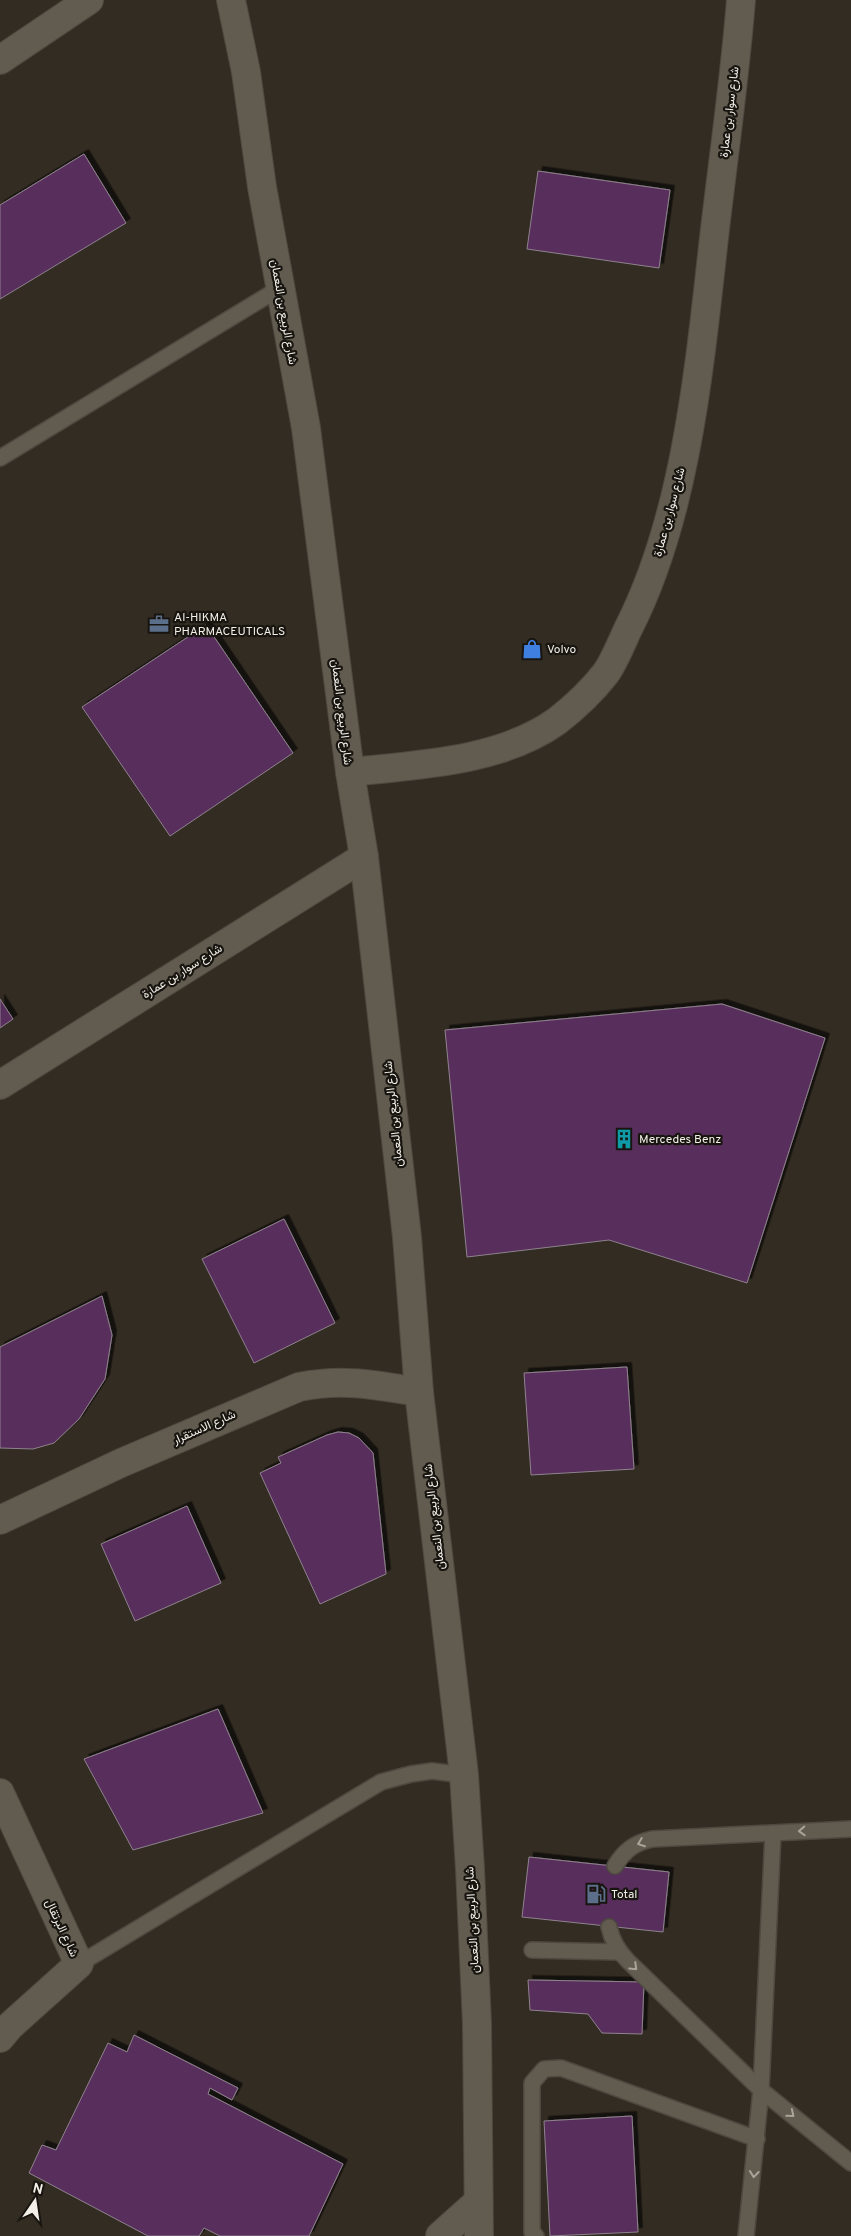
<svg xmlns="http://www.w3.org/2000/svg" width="851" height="2236" font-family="Overpass,Vazirmatn,sans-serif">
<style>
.building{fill:#592d5c;stroke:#8e838e;filter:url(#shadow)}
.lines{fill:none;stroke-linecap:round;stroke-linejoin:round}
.service-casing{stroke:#4e4940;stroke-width:18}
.minor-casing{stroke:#4e4940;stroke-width:30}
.tertiary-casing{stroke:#4e4940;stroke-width:30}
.service{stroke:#625b4f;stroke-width:15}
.minor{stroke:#625b4f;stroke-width:28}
.tertiary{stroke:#625b4f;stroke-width:28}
.oneway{stroke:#aaa59c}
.labels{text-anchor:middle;stroke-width:4.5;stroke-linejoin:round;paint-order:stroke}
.street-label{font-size:12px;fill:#f3efe8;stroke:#181510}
.poi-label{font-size:12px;fill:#f3efe8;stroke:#181510;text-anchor:start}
</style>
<defs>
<filter id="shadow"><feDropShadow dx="4.5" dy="-4.5" stdDeviation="0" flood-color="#0009"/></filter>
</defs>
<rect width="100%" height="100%" fill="#332c22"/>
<g class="building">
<polygon points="84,154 126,223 0,299 0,205"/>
<polygon points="538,171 670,190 659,268 527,249"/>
<polygon points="206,625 293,753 170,836 82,707"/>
<polygon points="0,999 13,1019 0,1028"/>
<polygon points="722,1004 825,1038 747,1283 609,1240 467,1257 445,1030"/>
<polygon points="284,1219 335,1323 254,1363 202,1259"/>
<polygon points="102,1296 112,1335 105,1379 79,1419 54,1443 33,1449 0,1448 0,1347"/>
<polygon points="627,1367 634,1469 531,1475 524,1373"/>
<polygon points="338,1432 349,1433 359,1438 373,1453 386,1574 320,1604 260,1473 281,1463 278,1457 327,1435"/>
<polygon points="187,1506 221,1583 135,1621 101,1544"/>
<polygon points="218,1709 263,1813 133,1850 84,1759"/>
<polygon points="529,1857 669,1872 663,1932 522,1917"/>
<polygon points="528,1980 644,1982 642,2034 602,2033 588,2014 530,2010"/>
<polygon points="134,2035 238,2088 232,2100 210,2088 208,2094 343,2164 309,2236 220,2236 204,2228 199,2236 148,2236 29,2173 42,2145 56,2150 108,2043 127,2052"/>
<polygon points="632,2116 638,2232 550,2236 544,2121"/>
</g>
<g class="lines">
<defs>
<g id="service">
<polyline points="0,458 280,288"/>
<path d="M615 1866C624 1851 634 1843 652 1839L851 1829"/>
<path d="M609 1927C612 1941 618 1951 628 1961L761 2090 851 2163"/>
<polyline points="532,1950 619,1952"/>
<polyline points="79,1964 381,1782 411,1774 432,1771 464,1775"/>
<polyline points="536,2236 532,2232 532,2083 544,2069 561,2068 757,2139"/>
<polyline points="746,2236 761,2090 773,1833"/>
</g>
<g id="minor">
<path d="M350 772C417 765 500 762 557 721 575 707 592 691 606 673 615 660 621 644 628 629 688 512 700 359 715 229 724 153 735 76 741 0"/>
<polyline points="0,1085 364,857"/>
<path d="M0 1520 121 1463 299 1387C343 1378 376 1385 419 1392"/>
<polyline points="0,1793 79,1964 10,2026 0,2038"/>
<polyline points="440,2236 478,2202"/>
</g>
<g id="tertiary">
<polyline points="231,0 246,72 262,187 306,428 350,772 364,857 407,1237 419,1392 464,1775 470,1869 477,2024 479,2236"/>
<polyline points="0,60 89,0"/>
</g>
</defs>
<use href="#service" class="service-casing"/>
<use href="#minor" class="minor-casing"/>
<use href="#tertiary" class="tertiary-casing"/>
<use href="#service" class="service"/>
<use href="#minor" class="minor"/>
<use href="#tertiary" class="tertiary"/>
</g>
<defs><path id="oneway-chevron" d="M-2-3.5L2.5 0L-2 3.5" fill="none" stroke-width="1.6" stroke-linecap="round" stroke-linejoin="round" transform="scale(1.25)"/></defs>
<g class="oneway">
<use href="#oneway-chevron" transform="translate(802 1831) rotate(177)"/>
<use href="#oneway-chevron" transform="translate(641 1843) rotate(159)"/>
<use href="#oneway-chevron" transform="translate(634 1967) rotate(44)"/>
<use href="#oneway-chevron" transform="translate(791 2114) rotate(39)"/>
<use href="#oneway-chevron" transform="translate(754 2174) rotate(96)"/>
</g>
<defs>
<symbol id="office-bare" viewBox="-9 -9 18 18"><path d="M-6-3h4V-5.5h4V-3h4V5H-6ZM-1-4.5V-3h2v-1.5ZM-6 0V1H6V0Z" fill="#5c6f8a" stroke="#181510" stroke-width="2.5" paint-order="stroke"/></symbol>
<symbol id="shop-bare" viewBox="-9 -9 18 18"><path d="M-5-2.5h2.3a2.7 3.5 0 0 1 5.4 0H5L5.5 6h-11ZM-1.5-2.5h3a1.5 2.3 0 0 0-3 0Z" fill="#3f7fe0" stroke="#181510" stroke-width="2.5" paint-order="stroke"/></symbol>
<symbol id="building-bare" viewBox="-9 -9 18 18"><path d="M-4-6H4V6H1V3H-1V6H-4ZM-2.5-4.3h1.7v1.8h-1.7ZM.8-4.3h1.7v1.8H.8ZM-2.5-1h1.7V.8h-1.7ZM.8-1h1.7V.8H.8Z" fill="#0f9aa8" stroke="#181510" stroke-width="2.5" paint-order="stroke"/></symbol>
<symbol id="fuel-bare" viewBox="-9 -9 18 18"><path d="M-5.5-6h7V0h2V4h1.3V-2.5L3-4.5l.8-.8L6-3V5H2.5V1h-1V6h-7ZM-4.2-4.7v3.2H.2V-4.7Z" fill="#5c6f8a" stroke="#181510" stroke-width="2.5" paint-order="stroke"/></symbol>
</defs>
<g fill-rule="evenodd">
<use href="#office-bare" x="145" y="610" width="28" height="28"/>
<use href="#shop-bare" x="518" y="635" width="28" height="28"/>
<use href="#building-bare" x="610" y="1125" width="28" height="28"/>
<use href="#fuel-bare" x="582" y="1880" width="28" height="28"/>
</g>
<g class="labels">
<g class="street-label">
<text transform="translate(729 112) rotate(-83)" y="4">شارع سوار بن عمارة</text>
<text transform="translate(284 312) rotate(80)" y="4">شارع الربيع بن النعمان</text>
<text transform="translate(669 512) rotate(-75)" y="4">شارع سوار بن عمارة</text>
<text transform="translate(342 712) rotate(83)" y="4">شارع الربيع بن النعمان</text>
<text transform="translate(182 971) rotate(-32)" y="4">شارع سوار بن عمارة</text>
<text transform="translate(393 1114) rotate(-96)" y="4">شارع الربيع بن النعمان</text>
<text transform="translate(204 1427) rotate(-24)" y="4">شارع الاستقرار</text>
<text transform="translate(434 1517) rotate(-97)" y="4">شارع الربيع بن النعمان</text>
<text transform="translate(472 1920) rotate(-93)" y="4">شارع الربيع بن النعمان</text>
<text transform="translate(62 1928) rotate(65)" y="4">شارع البرتقال</text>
</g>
<g class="poi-label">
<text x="174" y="621">Al-HIKMA<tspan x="174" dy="14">PHARMACEUTICALS</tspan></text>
<text x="547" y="653">Volvo</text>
<text x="639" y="1143">Mercedes Benz</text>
<text x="611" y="1898">Total</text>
</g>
</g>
<g transform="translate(35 2201) rotate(13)" stroke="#181510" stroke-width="4" paint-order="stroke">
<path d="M0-4L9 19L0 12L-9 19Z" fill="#f3efe8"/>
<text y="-8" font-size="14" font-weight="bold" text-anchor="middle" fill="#f3efe8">N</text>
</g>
</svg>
